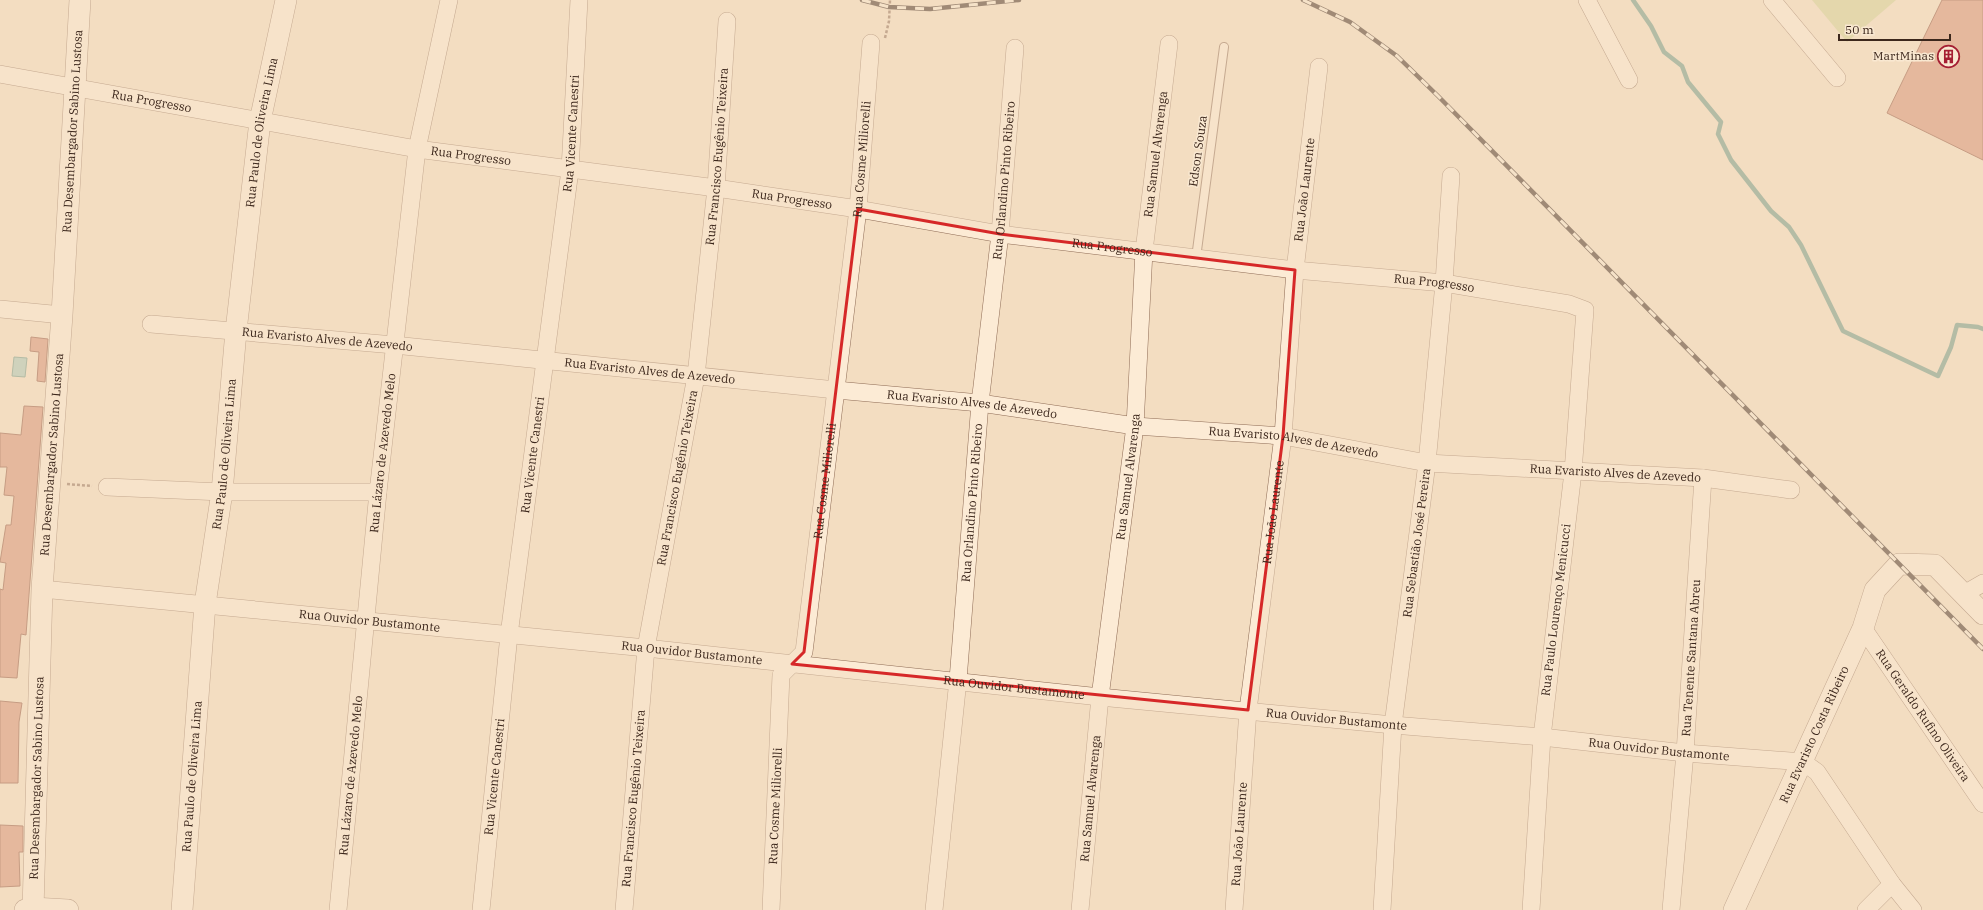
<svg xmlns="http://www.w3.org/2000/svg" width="1983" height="910" font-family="'IBM Plex Serif',serif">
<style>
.green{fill:#d2d193}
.water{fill:#a4c5b6;stroke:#699483}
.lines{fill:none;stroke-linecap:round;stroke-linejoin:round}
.stream{stroke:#699483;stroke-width:4.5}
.building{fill:#d58d72;stroke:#914f39}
.service-casing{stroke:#8f6c56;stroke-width:10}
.minor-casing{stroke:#8f6c56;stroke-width:18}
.tertiary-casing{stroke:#8f6c56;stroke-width:22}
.path{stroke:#8f6c56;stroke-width:2.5;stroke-dasharray:3 2;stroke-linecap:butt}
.service{stroke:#fcebd5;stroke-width:8}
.minor{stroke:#fcebd5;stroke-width:17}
.tertiary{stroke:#fcebd5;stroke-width:21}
.rail-casing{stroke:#3c271c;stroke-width:4.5}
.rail{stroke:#f9e8d1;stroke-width:3;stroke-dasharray:9;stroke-linecap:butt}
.marked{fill:none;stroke:#d62828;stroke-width:3;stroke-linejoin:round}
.labels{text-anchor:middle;stroke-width:3;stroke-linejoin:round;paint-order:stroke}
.poi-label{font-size:12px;fill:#3c271c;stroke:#f9e8d1;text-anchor:end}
.street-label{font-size:12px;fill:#3c271c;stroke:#f9e8d1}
</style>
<rect width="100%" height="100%" fill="#f3ddc1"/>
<polygon class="green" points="1812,0 1896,0 1847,42"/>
<polygon class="water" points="14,357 27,358 25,377 12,376"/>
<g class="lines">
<polyline class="stream" points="1633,0 1651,26 1664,52 1682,66 1688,82 1721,122 1718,134 1731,160 1771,211 1789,227 1801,245 1843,331 1938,376 1951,347 1957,325 1978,327 1983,329"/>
</g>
<g class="building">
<polygon points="1942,0 1983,0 1983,160 1887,113"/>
<polygon points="31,337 48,339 45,382 37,381 39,352 30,351"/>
<polygon points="24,406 43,407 26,635 21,634 17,678 0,677 0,589 3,590 6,563 0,562 6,525 11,525 14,496 4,495 7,467 0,467 0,433 21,435"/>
<polygon points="0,701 22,703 19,722 18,783 0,783"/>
<polygon points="0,825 23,826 23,852 19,852 20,886 0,887"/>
</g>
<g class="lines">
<defs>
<polyline id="service" points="1196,258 1224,47"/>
<g id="minor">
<polyline points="1587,0 1629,80"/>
<polyline points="1772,0 1837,78"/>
<path id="s1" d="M0 74 417 149 716 188 858 209 1000 234 1295 270 1444 283 1569 304 1585 310 1573 472 1542 737 1531 910"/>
<polyline points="0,309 62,315"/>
<path id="s2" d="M151 324 394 345 836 390 980 403 1135 426 1283 436 1427 463 1703 478 1791 490"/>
<polyline points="107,487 222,492 378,492"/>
<path id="s3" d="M42 589 646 648 1100 697 1393 725 1542 737 1685 753 1803 762 1817 772 1892 884 1913 910"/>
<polyline points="1964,594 1983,583"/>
<path id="s4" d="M1863 628 1983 804"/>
<path id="s5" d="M338 910 378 492 417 149 449 0"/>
<path id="s6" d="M481 910 509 635 570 170 579 0"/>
<path id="s7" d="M624 910 646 648 696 376 716 188 727 21"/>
<path id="s8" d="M771 910 781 675 804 652 858 209 871 43"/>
<path id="s9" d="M934 910 958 680 980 403 1000 234 1015 48"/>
<path id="s10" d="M1080 910 1100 697 1135 426 1144 251 1169 44"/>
<path id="s11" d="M1234 910 1248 710 1283 436 1295 270 1319 67"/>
<path id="s12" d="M1382 910 1393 725 1427 463 1444 283 1451 176"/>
<path id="s13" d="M1671 910 1685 753 1703 478"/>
<polyline points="1866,910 1892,884"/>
</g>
<g id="tertiary">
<polyline points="25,910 33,908 68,910"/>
<path id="s14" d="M33 910 42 589 62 315 80 0"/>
<path id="s15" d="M182 910 205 604 222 492 236 331 260 121 286 0"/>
<path id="s16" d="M1734 910 1863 628 1875 590 1899 564 1935 565 1983 614"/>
</g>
</defs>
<use href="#service" class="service-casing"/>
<use href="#minor" class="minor-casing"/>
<use href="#tertiary" class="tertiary-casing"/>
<g class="path">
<polyline points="885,38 889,21 890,0"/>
<polyline points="67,484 92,486"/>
</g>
<use href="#service" class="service"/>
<use href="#minor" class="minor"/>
<use href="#tertiary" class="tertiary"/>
<defs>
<g id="rail">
<polyline points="862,0 889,7 930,9 1019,0"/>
<polyline points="1303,0 1350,22 1397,56 1438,96 1983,649"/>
</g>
</defs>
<use href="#rail" class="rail-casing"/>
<use href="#rail" class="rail"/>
</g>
<path d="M0 0H1983V910H0ZM858 209 1000 234 1295 270 1283 436 1248 710 792 664 804 652Z" fill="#f3ddc1" fill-opacity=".55" fill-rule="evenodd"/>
<path class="marked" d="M858 209 1000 234 1295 270 1283 436 1248 710 792 664 804 652Z"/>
<defs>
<symbol id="building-ring" viewBox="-11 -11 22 22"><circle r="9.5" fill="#f9e8d1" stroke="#a51f33" stroke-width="1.5"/><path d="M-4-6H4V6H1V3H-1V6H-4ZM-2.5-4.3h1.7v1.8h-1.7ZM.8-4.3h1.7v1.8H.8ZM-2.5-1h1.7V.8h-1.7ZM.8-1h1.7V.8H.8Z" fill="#a51f33"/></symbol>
</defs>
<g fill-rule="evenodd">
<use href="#building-ring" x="1936" y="44" width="25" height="25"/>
</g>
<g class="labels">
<g class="poi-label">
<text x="1934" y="60">MartMinas</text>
</g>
<g class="street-label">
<text dy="4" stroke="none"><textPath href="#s1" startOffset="154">Rua Progresso</textPath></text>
<text dy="4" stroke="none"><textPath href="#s14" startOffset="780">Rua Desembargador Sabino Lustosa</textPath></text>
<text dy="4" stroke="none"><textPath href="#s15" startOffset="782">Rua Paulo de Oliveira Lima</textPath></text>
<text dy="4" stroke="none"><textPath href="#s6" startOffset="782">Rua Vicente Canestri</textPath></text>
<text transform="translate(1198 151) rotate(-82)" y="4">Edson Souza</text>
<text dy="4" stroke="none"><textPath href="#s10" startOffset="760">Rua Samuel Alvarenga</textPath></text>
<text dy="4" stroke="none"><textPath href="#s1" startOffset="478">Rua Progresso</textPath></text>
<text dy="4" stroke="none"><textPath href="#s7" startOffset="760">Rua Francisco Eugênio Teixeira</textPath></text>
<text dy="4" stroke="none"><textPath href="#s8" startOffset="764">Rua Cosme Miliorelli</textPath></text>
<text dy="4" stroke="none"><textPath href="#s9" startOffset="733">Rua Orlandino Pinto Ribeiro</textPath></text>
<text dy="4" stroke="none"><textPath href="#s11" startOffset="724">Rua João Laurente</textPath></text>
<text dy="4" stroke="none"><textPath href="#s1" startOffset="802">Rua Progresso</textPath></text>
<text dy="4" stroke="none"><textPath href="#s1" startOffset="1126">Rua Progresso</textPath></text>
<text dy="4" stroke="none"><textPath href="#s1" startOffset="1450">Rua Progresso</textPath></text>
<text dy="4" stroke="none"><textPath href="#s2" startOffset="177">Rua Evaristo Alves de Azevedo</textPath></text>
<text dy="4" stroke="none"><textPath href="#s2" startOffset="501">Rua Evaristo Alves de Azevedo</textPath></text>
<text dy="4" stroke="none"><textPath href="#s2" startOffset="825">Rua Evaristo Alves de Azevedo</textPath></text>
<text dy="4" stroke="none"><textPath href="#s2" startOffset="1149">Rua Evaristo Alves de Azevedo</textPath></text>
<text dy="4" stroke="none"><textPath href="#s5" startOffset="459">Rua Lázaro de Azevedo Melo</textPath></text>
<text dy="4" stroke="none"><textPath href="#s15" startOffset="458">Rua Paulo de Oliveira Lima</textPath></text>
<text dy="4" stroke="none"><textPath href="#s14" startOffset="456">Rua Desembargador Sabino Lustosa</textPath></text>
<text dy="4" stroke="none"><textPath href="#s6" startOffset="458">Rua Vicente Canestri</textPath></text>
<text dy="4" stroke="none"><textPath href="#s2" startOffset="1473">Rua Evaristo Alves de Azevedo</textPath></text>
<text dy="4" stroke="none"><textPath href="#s10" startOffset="436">Rua Samuel Alvarenga</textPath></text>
<text dy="4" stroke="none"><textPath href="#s7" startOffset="436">Rua Francisco Eugênio Teixeira</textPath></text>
<text dy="4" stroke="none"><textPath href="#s8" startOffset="440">Rua Cosme Miliorelli</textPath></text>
<text dy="4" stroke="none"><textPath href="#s9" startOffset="409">Rua Orlandino Pinto Ribeiro</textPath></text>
<text dy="4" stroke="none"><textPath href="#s11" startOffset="400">Rua João Laurente</textPath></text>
<text dy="4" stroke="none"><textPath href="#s12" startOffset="369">Rua Sebastião José Pereira</textPath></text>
<text transform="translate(1556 610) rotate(-83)" y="4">Rua Paulo Lourenço Menicucci</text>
<text dy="4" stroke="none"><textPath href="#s3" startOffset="329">Rua Ouvidor Bustamonte</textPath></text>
<text dy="4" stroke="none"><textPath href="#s3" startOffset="653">Rua Ouvidor Bustamonte</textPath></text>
<text dy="4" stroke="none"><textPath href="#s13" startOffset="253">Rua Tenente Santana Abreu</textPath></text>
<text dy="4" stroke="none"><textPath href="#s3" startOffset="977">Rua Ouvidor Bustamonte</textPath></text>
<text dy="4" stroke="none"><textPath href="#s4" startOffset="106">Rua Geraldo Rufino Oliveira</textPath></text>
<text dy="4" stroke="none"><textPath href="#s3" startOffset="1301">Rua Ouvidor Bustamonte</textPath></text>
<text dy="4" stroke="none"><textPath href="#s16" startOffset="193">Rua Evaristo Costa Ribeiro</textPath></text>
<text dy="4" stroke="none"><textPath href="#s3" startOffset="1625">Rua Ouvidor Bustamonte</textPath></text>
<text dy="4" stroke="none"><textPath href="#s15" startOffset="134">Rua Paulo de Oliveira Lima</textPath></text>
<text dy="4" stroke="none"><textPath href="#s5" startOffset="135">Rua Lázaro de Azevedo Melo</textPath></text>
<text dy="4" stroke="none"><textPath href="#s6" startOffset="134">Rua Vicente Canestri</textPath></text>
<text dy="4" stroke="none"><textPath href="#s14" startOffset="132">Rua Desembargador Sabino Lustosa</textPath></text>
<text dy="4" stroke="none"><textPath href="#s7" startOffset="112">Rua Francisco Eugênio Teixeira</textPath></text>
<text dy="4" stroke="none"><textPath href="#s10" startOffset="112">Rua Samuel Alvarenga</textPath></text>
<text dy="4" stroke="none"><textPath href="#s8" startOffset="104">Rua Cosme Miliorelli</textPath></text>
<text dy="4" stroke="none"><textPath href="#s11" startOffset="76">Rua João Laurente</textPath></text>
</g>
</g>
<path d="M1839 34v6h111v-6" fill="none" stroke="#3c271c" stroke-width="2"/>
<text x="1845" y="34" font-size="12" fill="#3c271c" stroke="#f9e8d1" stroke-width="3" paint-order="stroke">50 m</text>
</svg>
